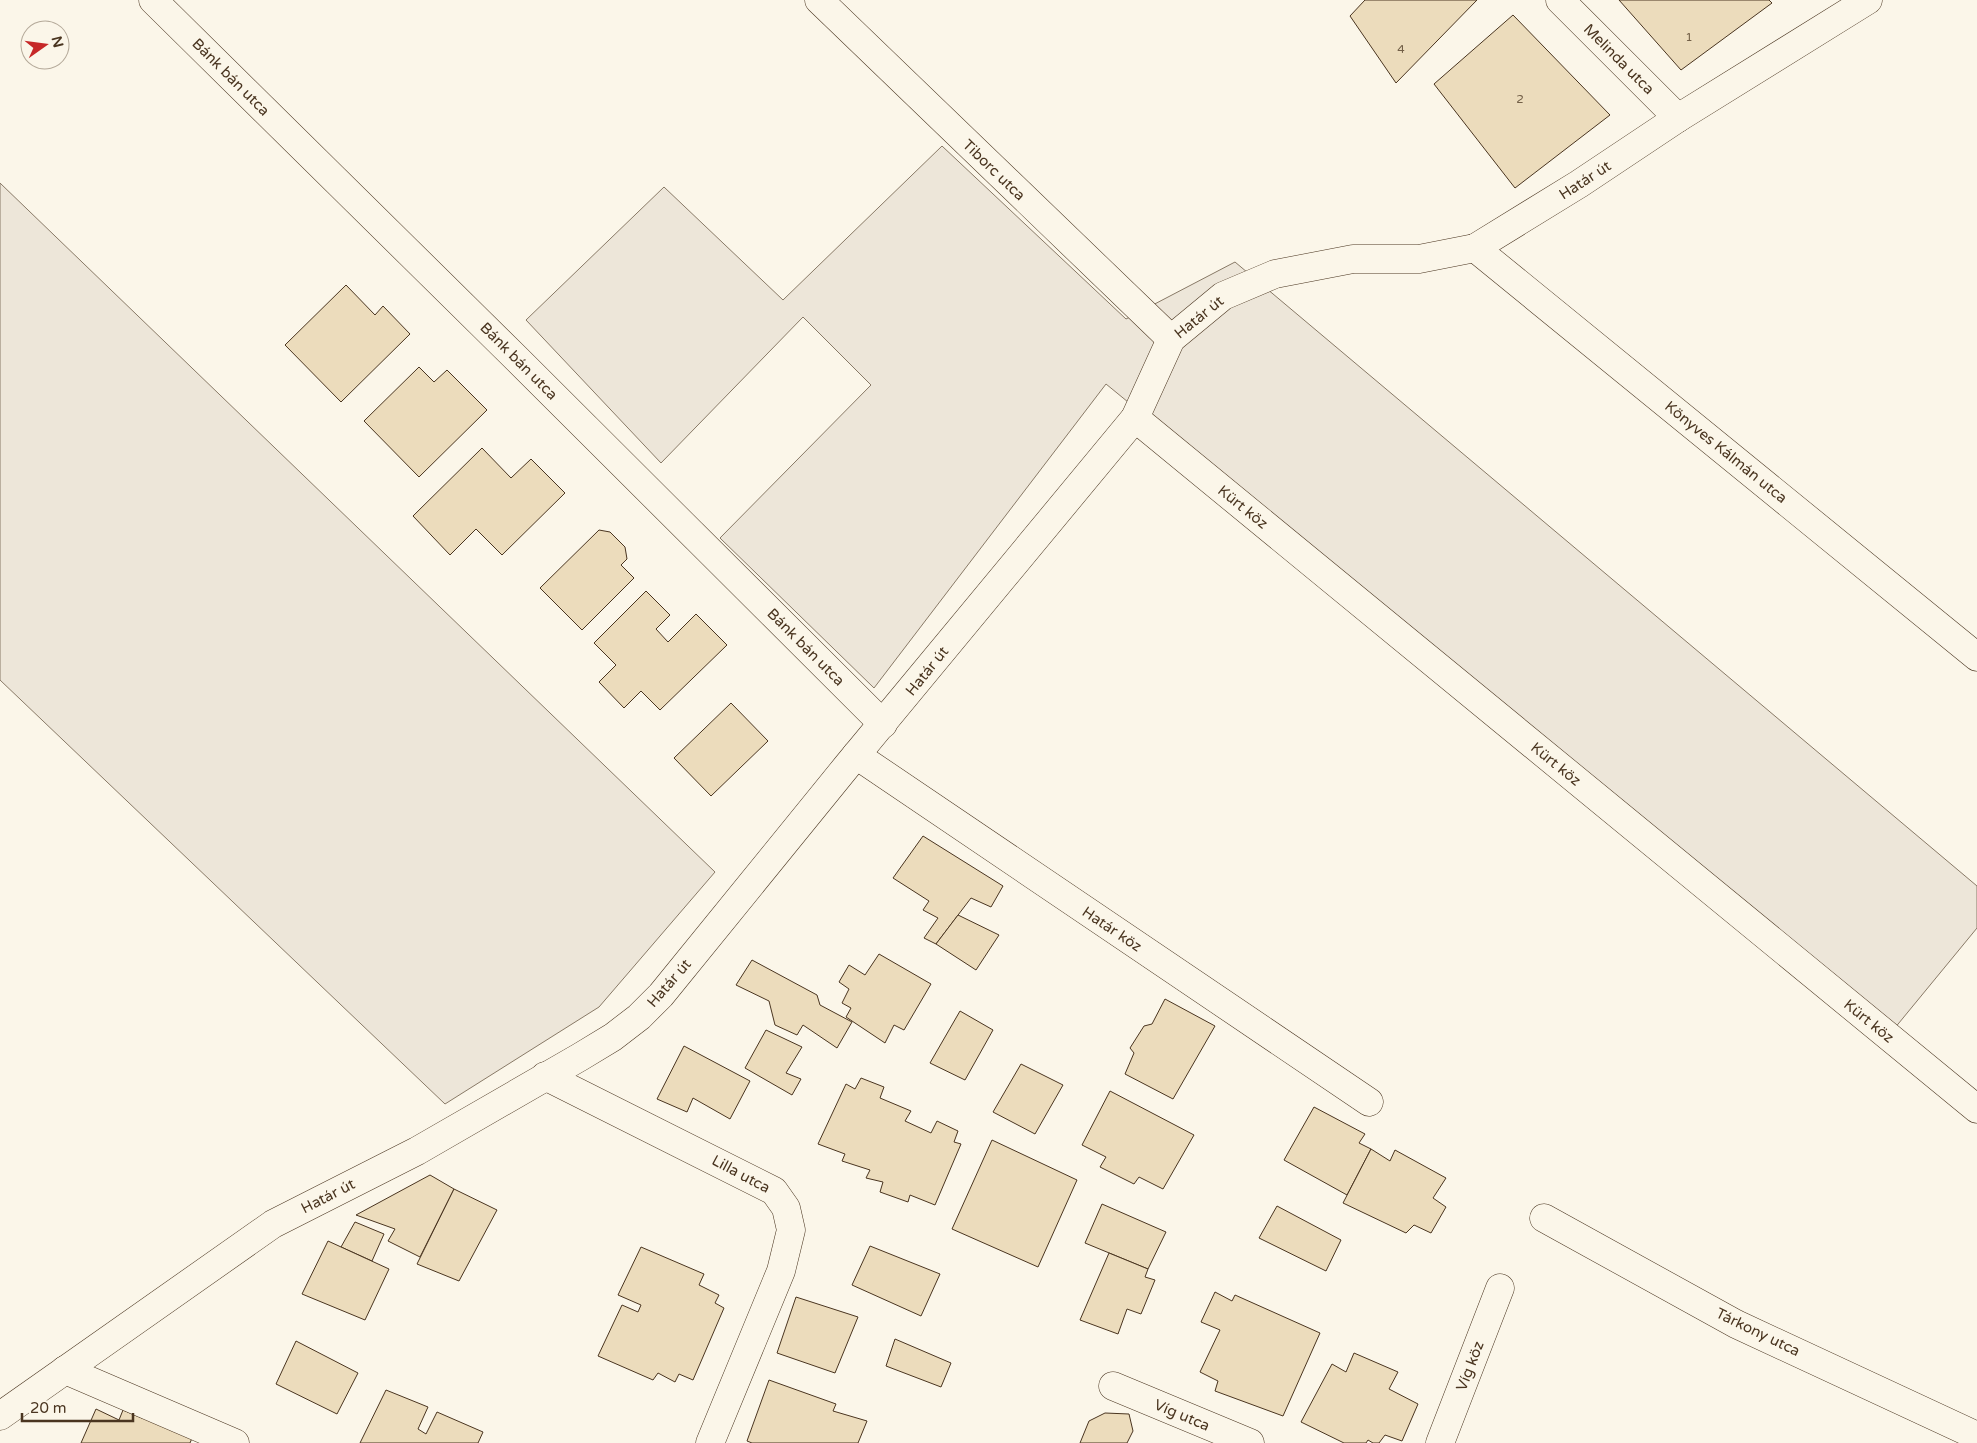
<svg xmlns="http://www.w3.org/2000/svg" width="1977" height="1443" font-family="'Varela Round',sans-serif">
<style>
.green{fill:#ede6d9;stroke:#887966}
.building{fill:#ecdcbc;stroke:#4a3520}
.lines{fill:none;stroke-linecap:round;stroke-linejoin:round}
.minor-casing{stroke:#4a3520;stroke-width:29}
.minor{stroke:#fbf6e9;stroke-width:28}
.labels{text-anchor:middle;stroke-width:4;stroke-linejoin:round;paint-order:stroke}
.number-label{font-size:12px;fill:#725f47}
.street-label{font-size:15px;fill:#4a3520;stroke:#fbf6e9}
</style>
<rect width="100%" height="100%" fill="#fbf6e9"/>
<g class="green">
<polygon points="942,146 1126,319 1235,262 1977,886 1977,928 1894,1029 1106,384 874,688 720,538 871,385 803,317 661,463 526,320 664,187 783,300"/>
<polygon points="0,183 715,872 599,1007 445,1104 0,680"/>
</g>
<g class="building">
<polygon points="1365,0 1477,0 1396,83 1350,16"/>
<polygon points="1619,0 1769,0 1772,3 1681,70"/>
<polygon points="1513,15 1610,115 1515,188 1434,84"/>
<polygon points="346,285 375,315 383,306 410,334 341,402 285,345"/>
<polygon points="419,367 434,382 447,370 487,410 419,477 364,421"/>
<polygon points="482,448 511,478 531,459 565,493 502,555 476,529 450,555 413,516"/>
<polygon points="599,530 610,532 625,547 627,559 621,565 634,578 582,630 540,588"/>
<polygon points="646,591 670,615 656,629 668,642 696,614 727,645 660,710 641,691 624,708 599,682 616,665 594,643"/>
<polygon points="731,703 768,741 711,796 674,758"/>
<polygon points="923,836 1003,886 991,907 971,898 936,944 924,938 938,918 923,910 929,901 893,878"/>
<polygon points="958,915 999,935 976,970 936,944"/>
<polygon points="879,954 931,984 904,1030 894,1025 885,1043 846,1017 851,1008 842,1003 849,989 839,982 849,965 865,975"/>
<polygon points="752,960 817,995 820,1005 852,1022 837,1048 803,1025 797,1035 775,1025 769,1001 736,985"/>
<polygon points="1165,999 1215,1026 1173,1099 1125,1074 1134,1053 1130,1048 1144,1026 1152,1024"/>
<polygon points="960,1011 993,1030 965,1080 930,1063"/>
<polygon points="766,1030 802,1047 786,1073 801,1079 792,1095 745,1068"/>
<polygon points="684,1046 750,1081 730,1119 693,1098 687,1112 657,1099"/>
<polygon points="1021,1064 1063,1085 1035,1134 993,1112"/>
<polygon points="861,1078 884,1087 880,1098 911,1111 905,1121 931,1133 937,1121 958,1131 954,1142 961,1144 935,1205 910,1195 908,1202 880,1192 883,1182 866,1178 870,1170 842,1161 845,1154 818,1144 846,1084 855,1089"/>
<polygon points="1110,1091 1194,1135 1163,1189 1139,1177 1134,1184 1100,1167 1106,1157 1082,1145"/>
<polygon points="1314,1107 1365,1134 1359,1143 1371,1149 1347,1195 1284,1160"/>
<polygon points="992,1140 1077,1180 1038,1267 952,1229"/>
<polygon points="1371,1149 1390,1161 1395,1150 1446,1178 1433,1198 1446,1207 1431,1233 1414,1225 1406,1233 1343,1203"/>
<polygon points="430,1175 454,1189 420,1257 388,1241 395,1229 356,1215"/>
<polygon points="454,1189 497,1210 459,1281 417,1264"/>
<polygon points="1102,1204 1166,1232 1148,1269 1085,1243"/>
<polygon points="1277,1206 1341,1240 1326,1271 1259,1238"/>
<polygon points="355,1222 384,1234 372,1261 341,1247"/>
<polygon points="328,1241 389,1269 365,1320 302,1294"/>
<polygon points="870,1246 940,1274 921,1316 852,1285"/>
<polygon points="641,1247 704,1274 699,1285 719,1295 715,1303 724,1308 693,1380 679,1374 675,1382 658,1373 653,1380 598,1356 622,1305 638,1312 641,1305 618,1295"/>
<polygon points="1109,1253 1148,1269 1145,1277 1155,1280 1141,1314 1127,1309 1118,1334 1080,1320"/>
<polygon points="1215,1292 1232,1301 1235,1295 1320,1333 1283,1416 1215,1391 1218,1381 1200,1372 1220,1330 1201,1322"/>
<polygon points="796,1297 858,1317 835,1373 777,1353"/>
<polygon points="895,1339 951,1363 941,1387 886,1366"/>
<polygon points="296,1341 358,1373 337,1414 276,1384"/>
<polygon points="1354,1353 1398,1372 1389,1389 1418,1404 1402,1441 1385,1435 1379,1443 1373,1443 1368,1440 1366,1443 1344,1443 1301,1422 1332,1364 1346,1372"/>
<polygon points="769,1380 836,1404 833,1411 867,1421 858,1443 752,1443 747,1441"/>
<polygon points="386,1390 428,1407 418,1429 426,1434 437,1412 483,1432 478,1443 360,1443"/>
<polygon points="96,1409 119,1420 123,1410 142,1418 144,1409 195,1431 190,1443 81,1443"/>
<polygon points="1105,1413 1129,1414 1133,1431 1127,1443 1080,1443 1089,1421"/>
</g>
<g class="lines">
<defs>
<g id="minor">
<polyline points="153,0 518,360 883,724"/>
<polyline points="819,0 1171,339"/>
<polyline points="1560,0 1678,118"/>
<polyline points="1475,248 1977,657"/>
<polyline points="1135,418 1977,1109"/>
<polyline points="856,755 1369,1102"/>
<polyline points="545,1076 774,1191 786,1208 791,1230 781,1271 710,1443"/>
<polyline points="1544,1218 1736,1324 1977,1436"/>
<polyline points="65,1370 235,1443"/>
<polyline points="1113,1386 1250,1443"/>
<polyline points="0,1416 273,1224 417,1151 580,1057 613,1037 639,1017 661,995 847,766 1135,418 1171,339 1223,296 1275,274 1353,259 1419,259 1475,248 1579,184 1678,118 1868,0"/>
<polyline points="1440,1443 1500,1288"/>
</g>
</defs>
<use href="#minor" class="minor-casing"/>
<use href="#minor" class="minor"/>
</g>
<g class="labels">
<g class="number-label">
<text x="1689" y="41">1</text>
<text x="1401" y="53">4</text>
<text x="1520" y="103">2</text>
</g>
<g class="street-label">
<text transform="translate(1619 59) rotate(45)" y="5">Melinda utca</text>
<text transform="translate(231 77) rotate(45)" y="5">Bánk bán utca</text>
<text transform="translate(994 170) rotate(44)" y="5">Tiborc utca</text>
<text transform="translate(1585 180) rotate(-33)" y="5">Határ út</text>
<text transform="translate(1199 317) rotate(-39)" y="5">Határ út</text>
<text transform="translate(519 361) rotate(45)" y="5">Bánk bán utca</text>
<text transform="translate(1726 452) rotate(39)" y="5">Könyves Kálmán utca</text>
<text transform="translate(1243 507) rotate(39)" y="5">Kürt köz</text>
<text transform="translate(806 647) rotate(45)" y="5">Bánk bán utca</text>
<text transform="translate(927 671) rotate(-51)" y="5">Határ út</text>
<text transform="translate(1556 764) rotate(39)" y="5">Kürt köz</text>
<text transform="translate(1112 929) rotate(34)" y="5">Határ köz</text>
<text transform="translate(669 983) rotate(-49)" y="5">Határ út</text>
<text transform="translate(1869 1021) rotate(39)" y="5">Kürt köz</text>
<text transform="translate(741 1174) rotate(28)" y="5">Lilla utca</text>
<text transform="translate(328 1196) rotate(-27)" y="5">Határ út</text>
<text transform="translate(1758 1332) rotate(26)" y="5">Tárkony utca</text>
<text transform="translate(1470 1366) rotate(-69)" y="5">Víg köz</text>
<text transform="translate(1182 1415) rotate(23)" y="5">Víg utca</text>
</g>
</g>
<g transform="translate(45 45) rotate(76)"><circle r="24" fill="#fbf6e9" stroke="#b4a999"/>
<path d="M0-4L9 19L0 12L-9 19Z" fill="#c62828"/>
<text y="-8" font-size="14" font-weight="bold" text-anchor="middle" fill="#4a3520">N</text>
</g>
<path d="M22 1413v8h111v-8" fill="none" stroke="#4a3520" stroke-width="2.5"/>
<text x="30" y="1413" font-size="15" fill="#4a3520" stroke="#fbf6e9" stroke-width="4" paint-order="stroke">20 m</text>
</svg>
